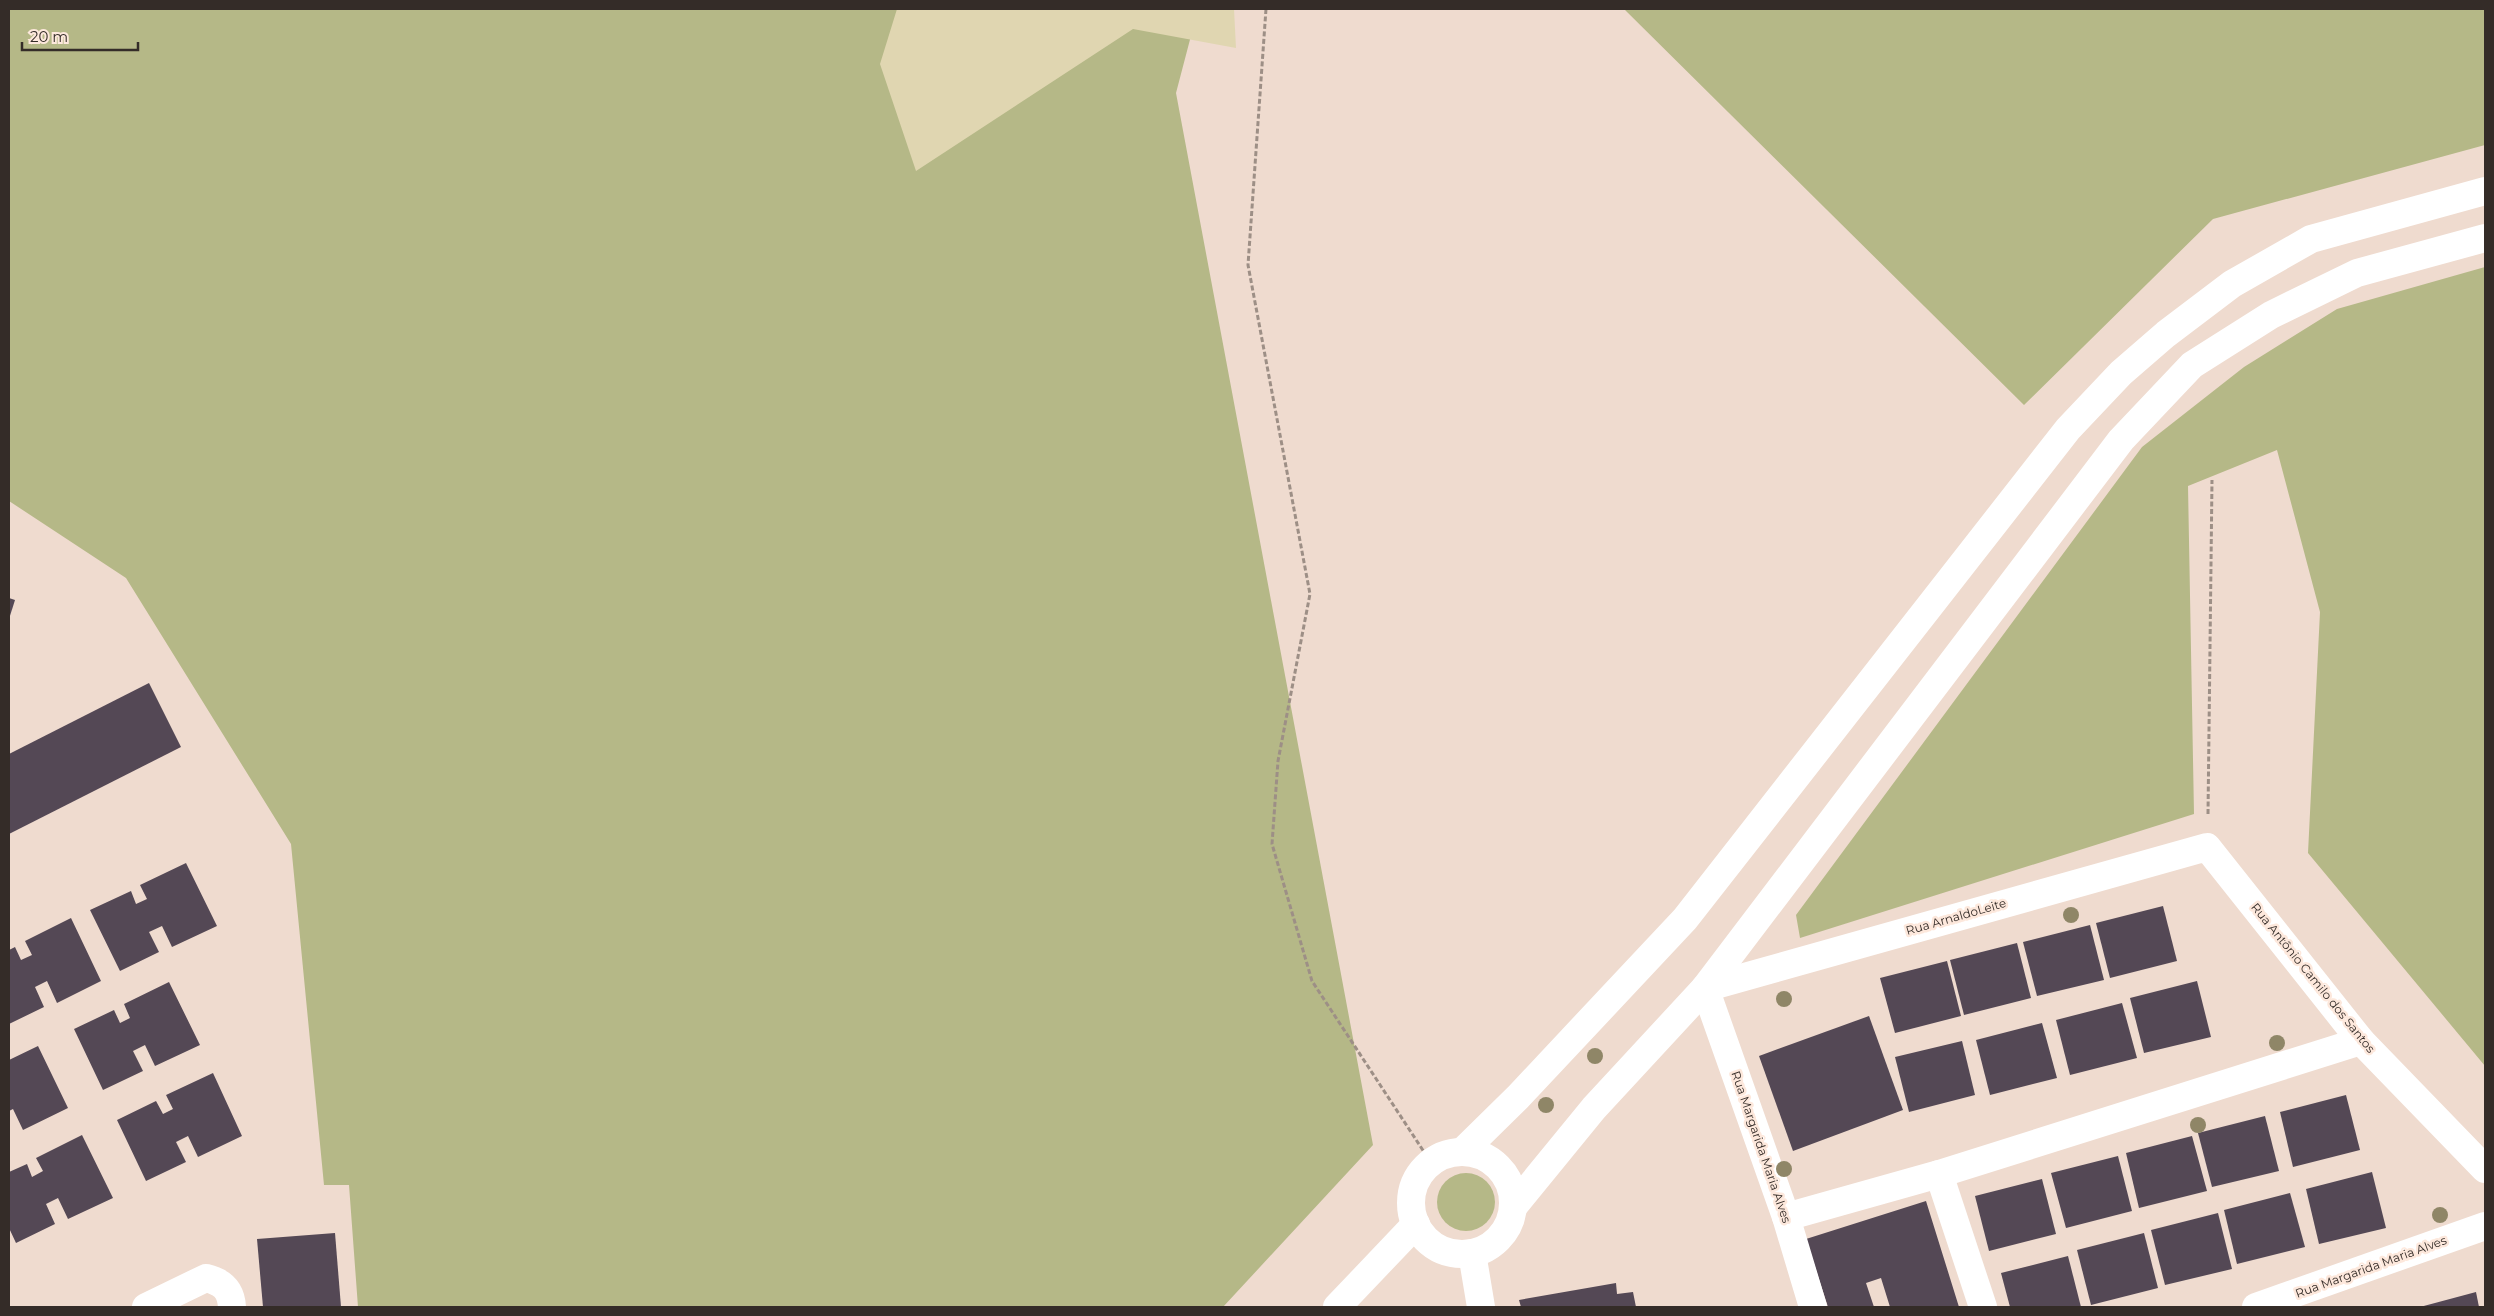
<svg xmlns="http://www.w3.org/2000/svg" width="2494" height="1316" font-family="Montserrat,sans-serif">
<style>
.green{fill:#b5b887}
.sand{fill:#e0d6b1}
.building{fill:#544855}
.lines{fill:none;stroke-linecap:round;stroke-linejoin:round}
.path{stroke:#9d8f86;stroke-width:3;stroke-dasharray:5 2.5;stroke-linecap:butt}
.minor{stroke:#fff;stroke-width:28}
.major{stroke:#fff;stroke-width:28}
.tree{fill:#8f8667}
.labels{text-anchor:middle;stroke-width:5;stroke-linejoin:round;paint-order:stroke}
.street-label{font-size:12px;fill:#342c28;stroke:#fde8dc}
</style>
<rect width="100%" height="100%" fill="#efdbcf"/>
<g class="green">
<polygon points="9,9 1198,9 1176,93 1373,1145 1223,1307 358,1307 349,1185 324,1185 291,844 126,578 9,501"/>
<polygon points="1624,9 2485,9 2485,145 2213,219 2024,405"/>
<polygon points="2485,267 2485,1066 2308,853 2320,612 2277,450 2188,486 2194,814 1800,938 1796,915 2142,447 2244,367 2337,309"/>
<circle cx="1466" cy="1202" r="29"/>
</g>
<polygon class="sand" points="897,9 1234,9 1236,48 1133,29 916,171 880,64"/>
<g class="building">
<polygon points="9,598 15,600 9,619"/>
<polygon points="149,683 181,747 9,834 9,754"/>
<polygon points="186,863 217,926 172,947 162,926 149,932 159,952 120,971 90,910 131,891 136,904 147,899 140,885"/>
<polygon points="2163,906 2177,961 2110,978 2096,923"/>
<polygon points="71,918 101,981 57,1003 47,981 35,987 44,1007 9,1024 9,950 15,947 21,960 32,955 25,941"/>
<polygon points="2090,925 2104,980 2037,996 2023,942"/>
<polygon points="2017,943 2031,998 1964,1015 1950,960"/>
<polygon points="1947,961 1961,1016 1895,1033 1880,978"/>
<polygon points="2197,981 2211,1037 2144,1053 2130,998"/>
<polygon points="169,982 200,1045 155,1066 145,1045 133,1051 143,1071 103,1090 74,1029 114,1010 120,1023 130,1018 124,1004"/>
<polygon points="2122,1003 2137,1058 2070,1075 2056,1020"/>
<polygon points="1869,1016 1903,1110 1793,1151 1759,1056"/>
<polygon points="2042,1023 2057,1078 1990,1095 1976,1040"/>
<polygon points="1962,1041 1975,1095 1909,1112 1895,1057"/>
<polygon points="38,1046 68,1108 23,1130 13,1109 9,1111 9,1060"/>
<polygon points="213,1073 242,1136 198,1157 188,1136 176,1142 186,1162 146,1181 117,1120 156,1101 163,1114 173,1109 166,1095"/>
<polygon points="2346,1095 2360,1150 2293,1167 2280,1112"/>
<polygon points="2265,1116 2279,1171 2212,1187 2198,1133"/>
<polygon points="82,1135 113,1198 68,1219 58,1198 46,1204 55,1224 16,1243 9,1228 9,1172 27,1164 32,1177 43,1171 36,1158"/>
<polygon points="2192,1136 2207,1191 2139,1208 2126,1153"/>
<polygon points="2118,1156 2132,1211 2066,1228 2051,1173"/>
<polygon points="2372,1172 2386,1228 2319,1244 2306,1189"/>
<polygon points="2042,1179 2056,1234 1989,1251 1975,1196"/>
<polygon points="2290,1193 2305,1247 2237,1264 2224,1210"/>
<polygon points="1926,1201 1959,1307 1890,1307 1881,1278 1866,1283 1874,1307 1828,1307 1806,1239"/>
<polygon points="2218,1213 2232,1269 2165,1285 2151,1230"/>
<polygon points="335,1233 341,1307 263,1307 257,1239"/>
<polygon points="2144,1233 2158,1288 2091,1305 2077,1250"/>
<polygon points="2068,1256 2081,1307 2010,1307 2001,1273"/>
<polygon points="1616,1283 1617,1294 1633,1292 1636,1307 1521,1307 1519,1300"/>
<polygon points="2476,1292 2479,1307 2420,1307"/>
</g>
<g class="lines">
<g class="path">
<polyline points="1266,9 1248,265 1310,594 1278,761 1272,844 1312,981 1428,1158"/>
<polyline points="2208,814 2212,480"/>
</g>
<g class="minor">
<polyline points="1939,1174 1983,1307"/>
<polyline points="1786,1217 1939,1174 2361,1041"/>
<path d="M146 1307 206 1278C223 1282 231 1290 232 1307"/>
<polyline points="1337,1307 1416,1224"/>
<polyline points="1813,1307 1786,1217 1705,988 2207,847 2361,1041 2485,1169"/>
<polyline points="2256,1307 2485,1226"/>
</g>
<g class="major">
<polyline points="1462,1152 1518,1097 1685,919 2068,429 2121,373 2166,334 2232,284 2311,239 2485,191"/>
<circle cx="1462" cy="1203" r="51"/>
<polyline points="1514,1206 1594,1108 1705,988 2121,440 2192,365 2271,315 2357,273 2485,238"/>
<polyline points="1472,1253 1481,1307"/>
</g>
</g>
<g class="tree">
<circle cx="2071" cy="915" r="8"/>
<circle cx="1784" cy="999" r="8"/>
<circle cx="2277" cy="1043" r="8"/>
<circle cx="1595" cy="1056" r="8"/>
<circle cx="1546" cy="1105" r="8"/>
<circle cx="2198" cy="1125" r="8"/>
<circle cx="1784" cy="1169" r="8"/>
<circle cx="2440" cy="1215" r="8"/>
</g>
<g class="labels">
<g class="street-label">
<text transform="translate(1956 917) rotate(-16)" y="4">Rua ArnaldoLeite</text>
<text transform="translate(2313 978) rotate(51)" y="4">Rua Antônio Camilo dos Santos</text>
<text transform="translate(1761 1147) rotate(71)" y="4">Rua Margarida Maria Alves</text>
<text transform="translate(2371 1267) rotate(-20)" y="4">Rua Margarida Maria Alves</text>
</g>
</g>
<rect width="2494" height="1316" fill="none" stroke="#342c28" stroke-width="20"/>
<path d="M22 42v8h116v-8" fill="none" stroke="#342c28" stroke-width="2.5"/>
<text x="30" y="42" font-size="15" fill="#342c28" stroke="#fde8dc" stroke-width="4" paint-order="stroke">20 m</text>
</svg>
